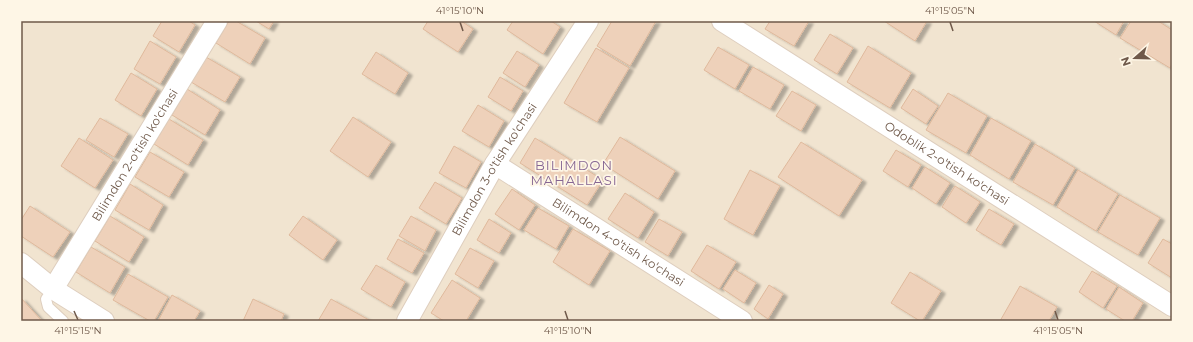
<svg xmlns="http://www.w3.org/2000/svg" width="1193" height="342" font-family="Montserrat,sans-serif">
<style>
.residential{fill:#f1e4d0}
.building{fill:#eed1ba;stroke:#dfb99c;filter:url(#shadow)}
.lines{fill:none;stroke-linecap:round;stroke-linejoin:round}
.service-casing{stroke:#decebe;stroke-width:12}
.minor-casing{stroke:#decebe;stroke-width:22}
.service{stroke:#fff;stroke-width:10}
.minor{stroke:#fff;stroke-width:20}
.ticks{fill:none;stroke:#6f594a;stroke-width:1.5}
.labels{text-anchor:middle;stroke-width:3.5;stroke-linejoin:round;paint-order:stroke}
.street-label{font-size:12px;fill:#6f594a;stroke:#fef6e6}
.neighbourhood-label{font-size:13px;letter-spacing:1px;fill:#866693;stroke:#fef6e6}
.neatline{fill:none;stroke:#6f594a;stroke-width:1.5}
.ticks-label{font-size:10px;text-anchor:middle;fill:#6f594a}
</style>
<defs>
<filter id="shadow"><feDropShadow dx="4.5" dy="2.5" stdDeviation="1" flood-color="#0004"/></filter>
</defs>
<rect width="100%" height="100%" fill="#faf2e1"/>
<rect class="residential" x="21" y="21" width="1151" height="300"/>
<g class="building">
<polygon points="162,21 189,21 195,25 179,52 153,36"/>
<polygon points="229,21 236,21 265,38 250,64 216,43"/>
<polygon points="256,21 274,21 269,29"/>
<polygon points="428,21 461,21 473,29 458,52 423,29"/>
<polygon points="513,21 551,21 560,27 543,54 507,30"/>
<polygon points="612,21 656,21 630,66 597,46"/>
<polygon points="770,21 809,21 794,46 765,29"/>
<polygon points="884,21 927,21 915,41"/>
<polygon points="1094,21 1124,21 1116,35"/>
<polygon points="1131,21 1158,21 1172,30 1172,64 1170,68 1120,38"/>
<polygon points="830,34 853,48 837,74 814,60"/>
<polygon points="150,41 176,57 160,84 134,69"/>
<polygon points="868,46 911,73 890,108 847,82"/>
<polygon points="718,47 749,65 735,89 704,70"/>
<polygon points="596,48 629,68 597,122 564,103"/>
<polygon points="517,51 539,65 525,87 503,73"/>
<polygon points="376,52 408,73 395,94 362,74"/>
<polygon points="206,57 240,77 225,102 191,82"/>
<polygon points="753,67 784,85 770,109 739,91"/>
<polygon points="131,73 157,89 141,116 115,100"/>
<polygon points="500,77 523,91 511,111 488,97"/>
<polygon points="187,89 220,110 205,135 172,115"/>
<polygon points="913,89 938,106 926,124 901,108"/>
<polygon points="792,91 816,105 801,131 776,116"/>
<polygon points="948,93 987,116 966,153 926,130"/>
<polygon points="478,105 504,121 489,147 462,131"/>
<polygon points="353,117 391,142 368,177 330,151"/>
<polygon points="100,118 128,134 114,157 86,140"/>
<polygon points="991,118 1031,141 1009,179 970,155"/>
<polygon points="169,119 203,140 188,165 154,144"/>
<polygon points="620,137 675,171 658,199 603,164"/>
<polygon points="79,138 113,160 95,188 61,166"/>
<polygon points="535,138 603,180 587,205 520,163"/>
<polygon points="801,142 862,180 839,216 778,177"/>
<polygon points="1035,144 1075,168 1053,205 1013,182"/>
<polygon points="454,146 481,162 466,188 439,173"/>
<polygon points="896,150 921,165 908,187 883,171"/>
<polygon points="150,152 184,172 169,197 135,177"/>
<polygon points="925,167 950,183 936,204 912,188"/>
<polygon points="750,170 780,186 753,235 724,219"/>
<polygon points="1078,170 1118,194 1096,231 1057,207"/>
<polygon points="435,182 462,198 446,224 419,208"/>
<polygon points="130,184 163,205 149,230 115,210"/>
<polygon points="955,186 980,202 966,223 942,207"/>
<polygon points="512,189 535,205 519,230 495,214"/>
<polygon points="625,193 654,212 638,238 608,219"/>
<polygon points="1120,195 1160,218 1138,255 1098,232"/>
<polygon points="30,206 70,232 53,257 21,236 21,220"/>
<polygon points="538,208 569,226 556,249 524,230"/>
<polygon points="989,209 1014,224 1001,245 976,230"/>
<polygon points="110,216 144,237 129,262 95,241"/>
<polygon points="303,216 337,240 323,260 289,235"/>
<polygon points="411,216 436,230 425,251 399,236"/>
<polygon points="489,219 511,233 499,253 477,240"/>
<polygon points="659,219 682,232 668,256 645,242"/>
<polygon points="573,229 610,251 589,285 553,262"/>
<polygon points="398,239 424,253 412,273 387,259"/>
<polygon points="1163,239 1172,244 1172,278 1148,263"/>
<polygon points="707,245 736,262 719,289 691,271"/>
<polygon points="91,247 125,267 110,293 76,272"/>
<polygon points="470,248 494,261 478,288 455,274"/>
<polygon points="376,265 405,282 391,307 361,289"/>
<polygon points="735,270 756,283 744,303 723,289"/>
<polygon points="1092,271 1117,286 1103,308 1079,292"/>
<polygon points="910,272 941,291 922,321 920,321 891,303"/>
<polygon points="128,274 168,297 154,321 150,321 113,300"/>
<polygon points="452,280 480,298 466,321 444,321 431,313"/>
<polygon points="769,285 783,294 768,319 754,309"/>
<polygon points="1020,286 1057,307 1049,321 1000,321"/>
<polygon points="1119,287 1143,303 1132,321 1125,321 1106,309"/>
<polygon points="172,295 200,311 194,321 158,321"/>
<polygon points="21,298 42,321 21,321"/>
<polygon points="253,299 284,314 281,321 243,321"/>
<polygon points="331,299 371,321 318,321"/>
</g>
<g class="lines">
<defs>
<polyline id="service" points="53,289 46,299 48,307 63,321"/>
<g id="minor">
<path id="s1" d="M722 21 1172 306"/>
<path id="s2" d="M495 164 742 321"/>
<polyline points="21,263 53,289 104,321"/>
<path id="s3" d="M53 289 217 21"/>
<path id="s4" d="M407 321 495 164 588 21"/>
</g>
</defs>
<use href="#service" class="service-casing"/>
<use href="#minor" class="minor-casing"/>
<use href="#service" class="service"/>
<use href="#minor" class="minor"/>
</g>
<path class="ticks" d="M460 22 463 31M950 22 953 31M74 311 78 320M565 311 568 320M1055 311 1058 320"/>
<g class="labels">
<g class="street-label">
<text dy="4" stroke="none"><textPath href="#s3" startOffset="157">Bilimdon 2-o'tish ko'chasi</textPath></text>
<text dy="4" stroke="none"><textPath href="#s1" startOffset="266">Odoblik 2-o'tish ko'chasi</textPath></text>
<text dy="4" stroke="none"><textPath href="#s4" startOffset="175">Bilimdon 3-o'tish ko'chasi</textPath></text>
<text dy="4" stroke="none"><textPath href="#s2" startOffset="146">Bilimdon 4-o'tish ko'chasi</textPath></text>
</g>
<g class="neighbourhood-label">
<text x="574" y="170">BILIMDON<tspan x="574" dy="15">MAHALLASI</tspan></text>
</g>
</g>
<rect width="1193" height="342" fill="none" stroke="#fef6e6" stroke-width="44"/>
<g transform="translate(1135 58) rotate(250)" stroke="#fef6e6" stroke-width="3" paint-order="stroke">
<path d="M0-3L7 15L0 10L-7 15Z" fill="#6f594a"/>
<text y="-6" font-size="11" font-weight="bold" text-anchor="middle" fill="#6f594a">N</text>
</g>
<rect x="22" y="22" width="1149" height="298" class="neatline"/>
<g class="ticks-label">
<text x="460" y="14">41°15'10"N</text>
<text x="950" y="14">41°15'05"N</text>
<text x="78" y="334">41°15'15"N</text>
<text x="568" y="334">41°15'10"N</text>
<text x="1058" y="334">41°15'05"N</text>
</g>
</svg>
